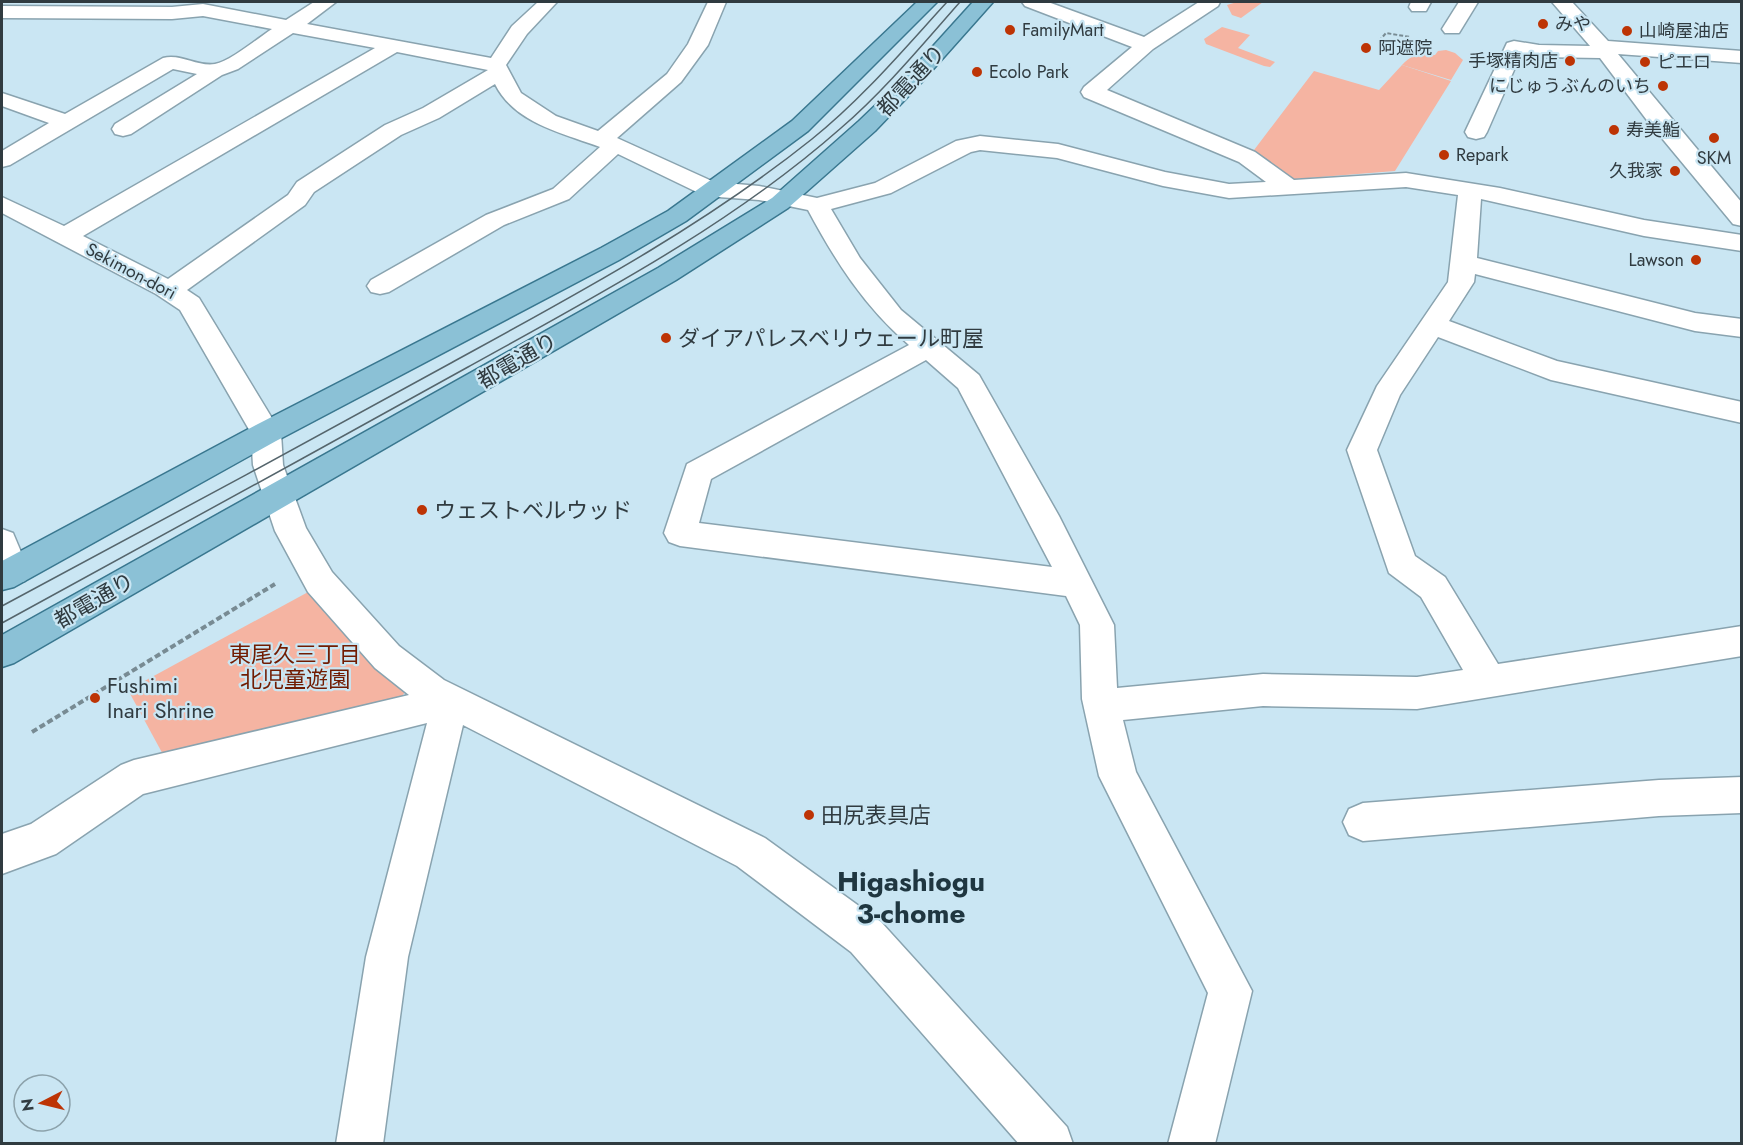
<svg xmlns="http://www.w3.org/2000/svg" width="1743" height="1145" viewBox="0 0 1743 1145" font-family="Jost,'Noto Sans JP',sans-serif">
<rect width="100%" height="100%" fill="#cae6f3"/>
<!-- green -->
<g fill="#f5b4a2">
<path d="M 1237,2 L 1263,2 L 1241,18 L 1232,15 L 1227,5 Z"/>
<path d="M 1222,27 L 1250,35 L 1238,48 L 1275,62 L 1270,67 L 1264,66 L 1206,44 L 1204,39 Z"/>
<path d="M 1446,50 L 1455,53 L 1463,60 L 1451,80 L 1402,65 C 1414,52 1419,55 1435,55 L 1438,51 Z"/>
<path d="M 1402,65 L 1451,81 L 1395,171 L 1283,180 L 1251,154 L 1314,71 L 1379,90 Z"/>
<path d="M 310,591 L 407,690 L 396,703 L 166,760 L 128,690 Z"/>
</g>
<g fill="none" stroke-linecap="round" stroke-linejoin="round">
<!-- minor casing -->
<g stroke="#89a3af" stroke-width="3">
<g id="minor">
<path d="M 314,2 L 336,2 L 307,24 L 491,58 L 512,26 L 538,2 L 557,2 L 527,34 L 506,65 L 521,93 L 556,116 L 598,131 L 667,74 L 688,44 L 708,2 L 726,2 L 708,45 L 681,82 L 617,138 L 714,182 L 759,186 L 817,198 L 875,183 L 956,141 L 980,136 L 1058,144 L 1165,172 L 1229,184 L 1266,182 L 1239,162 L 1084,97 L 1081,92 L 1084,87 L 1132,47 L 1025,6 L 1022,2 L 1048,2 L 1144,37 L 1199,2 L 1220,2 L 1218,6 L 1153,49 L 1107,90 L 1255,152 L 1294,180 L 1406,173 L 1500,188 L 1644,220 L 1742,235 L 1742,251 L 1644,236 L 1481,199 L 1477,258 L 1695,313 L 1742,319 L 1742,337 L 1695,331 L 1475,274 L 1474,282 L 1449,321 L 1557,361 L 1742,402 L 1742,423 L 1551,380 L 1438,337 L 1400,395 L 1377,450 L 1415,556 L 1445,577 L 1498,664 L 1742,626 L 1742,656 L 1417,709 L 1263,706 L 1123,720 L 1136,772 L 1252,991 L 1215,1144 L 1168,1144 L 1208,993 L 1099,776 L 1082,699 L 1080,625 L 1066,596 L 680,546 L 669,542 L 664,533 L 687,464 L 909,345 C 864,306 836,262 808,210 L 759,200 L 705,196 L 618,154 L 569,199 L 504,225 L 389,292 L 380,294 L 371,292 L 367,286 L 371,280 L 486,215 L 553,189 L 600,147 C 562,133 514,123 495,84 L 439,118 L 401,135 L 314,192 L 305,205 L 187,290 L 199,298 L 281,433 L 283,465 L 306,528 L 332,572 L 399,646 L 444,680 L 765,838 L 881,922 L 1067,1127 L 1073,1144 L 1019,1144 L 851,952 L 737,866 L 463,725 L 408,957 L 383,1144 L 336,1144 L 366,957 L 427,723 L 143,794 L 56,854 L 2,874 L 2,834 L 31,824 L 121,765 L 134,760 L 409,695 L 375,668 L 308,592 L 275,531 L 253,465 L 251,433 L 180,310 L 156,294 L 2,213 L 2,197 L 64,226 L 375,48 L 293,33 L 238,69 L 222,75 L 131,134 L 123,136 L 115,134 L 112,129 L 115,124 L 197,74 L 173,69 L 10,165 L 2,167 L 2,151 L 49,123 L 2,106 L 2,93 L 65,114 L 163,58 C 180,53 198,67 215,64 C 231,61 258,38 272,29 L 203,16 L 172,19 L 2,18 L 2,6 L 172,7 L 203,4 L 286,20 ZM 397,52 L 488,70 L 423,108 L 385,125 L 297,182 L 288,195 L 168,279 L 83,236 ZM 980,150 L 1057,158 L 1163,186 L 1229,198 L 1406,187 L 1458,195 L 1448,282 L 1377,386 L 1347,450 L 1389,573 L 1421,597 L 1463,670 L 1417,677 L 1263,674 L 1117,688 L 1114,625 L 1059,516 L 979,375 L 901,310 L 860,258 L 831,209 L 891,193 L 971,152 ZM 926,360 L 958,388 L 1052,567 L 699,523 L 711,479 Z"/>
<path d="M 1411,2 L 1431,2 L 1426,11 L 1412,11 L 1409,7 Z"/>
<path d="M 1459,2 L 1478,2 L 1459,33 L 1445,33 L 1442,29 Z"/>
<path d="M 1552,2 L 1572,2 L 1608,41 L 1742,51 L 1742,63 L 1618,54 L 1742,203 L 1742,226 L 1733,224 L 1646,119 L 1600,58 L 1539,57 L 1521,54 L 1487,132 L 1484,137 L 1476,139 L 1468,137 L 1465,132 L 1507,43 L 1514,41 L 1539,45 L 1590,46 Z"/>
<path d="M 2,529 L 13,533 L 29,571 L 25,581 L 13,584 L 2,581 Z"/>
<path d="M 1742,777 L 1742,813 L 1659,816 L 1363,841 L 1349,835 L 1343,822 L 1349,809 L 1363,803 L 1659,780 Z"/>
</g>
</g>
<!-- major casing -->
<g stroke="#39778f" stroke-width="3">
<g id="major">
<path d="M 917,2 L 937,2 L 808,131 L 686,221 L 619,260 L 276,441 L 14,587 L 2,590 L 2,561 L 256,425 L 601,248 L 668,211 L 792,121 Z"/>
<path d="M 973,2 L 993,2 L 920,84 L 875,131 L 788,208 L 676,280 L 14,663 L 2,667 L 2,635 L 658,268 L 772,198 L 859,121 L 906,76 Z"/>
</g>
</g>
<!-- path-far1 -->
<path stroke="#788b93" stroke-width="2" stroke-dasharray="4 2" stroke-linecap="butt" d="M 1379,41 L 1386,33 L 1410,37"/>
<!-- path -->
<path stroke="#788b93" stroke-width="4" stroke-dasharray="6 3" stroke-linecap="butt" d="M 32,732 L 275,584"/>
<!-- minor -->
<use href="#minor" fill="#fff" fill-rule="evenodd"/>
<!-- major -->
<use href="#major" fill="#8bc1d6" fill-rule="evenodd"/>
<!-- tram -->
<g stroke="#55656c" stroke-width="1.5">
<path d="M 2,606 C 152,526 302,445 451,363 C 575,295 701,228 812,139 C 862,99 904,49 947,2"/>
<path d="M 2,623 C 158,538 313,453 468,367 C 596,296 730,226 841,128 C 885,90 922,45 960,2"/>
</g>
</g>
<!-- markers -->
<g fill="#bd3405" stroke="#cae6f3" stroke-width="2">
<circle cx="1543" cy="24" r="6"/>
<circle cx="1010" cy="30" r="6"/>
<circle cx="1627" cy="31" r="6"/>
<circle cx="1366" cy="48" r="6"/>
<circle cx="1570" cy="61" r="6"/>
<circle cx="1645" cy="62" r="6"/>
<circle cx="977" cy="72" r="6"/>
<circle cx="1663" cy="86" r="6"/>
<circle cx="1614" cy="130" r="6"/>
<circle cx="1714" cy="138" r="6"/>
<circle cx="1444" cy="155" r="6"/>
<circle cx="1675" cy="171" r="6"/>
<circle cx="1696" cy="260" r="6"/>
<circle cx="666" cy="338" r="6"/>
<circle cx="422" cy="510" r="6"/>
<circle cx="95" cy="698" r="6"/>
<circle cx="809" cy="815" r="6"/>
</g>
<g text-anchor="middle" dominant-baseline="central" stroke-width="4.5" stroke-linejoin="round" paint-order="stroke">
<!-- far-poi labels -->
<g font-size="18" fill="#303b40" stroke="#cae6f3" text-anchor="start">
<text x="1555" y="24">みや</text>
<text x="1022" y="30">FamilyMart</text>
<text x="1639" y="31">山崎屋油店</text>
<text x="1378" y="48">阿遮院</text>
<text x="1558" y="61" text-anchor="end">手塚精肉店</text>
<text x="1657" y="62">ピエロ</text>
<text x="989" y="72">Ecolo Park</text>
<text x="1651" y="86" text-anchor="end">にじゅうぶんのいち</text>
<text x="1626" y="130">寿美鮨</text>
<text x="1456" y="155">Repark</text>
<text x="1714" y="158" text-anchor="middle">SKM</text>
<text x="1663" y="171" text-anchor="end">久我家</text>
<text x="1684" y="260" text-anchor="end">Lawson</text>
</g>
<!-- far-street labels -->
<g font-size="18" fill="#303b40" stroke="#cae6f3">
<text transform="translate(131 271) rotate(28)">Sekimon-dori</text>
</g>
<!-- street labels -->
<g font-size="22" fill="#303b40" stroke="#cae6f3">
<text transform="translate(911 80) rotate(-47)">都電通り</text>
<text transform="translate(517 360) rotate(-30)">都電通り</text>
<text transform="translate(94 600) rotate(-30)">都電通り</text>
</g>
<!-- poi labels -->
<g font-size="22" fill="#303b40" stroke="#cae6f3" text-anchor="start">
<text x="678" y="338">ダイアパレスベリウェール町屋</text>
<text x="434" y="510">ウェストベルウッド</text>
<text x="107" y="685">Fushimi<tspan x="107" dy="25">Inari Shrine</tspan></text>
<text x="821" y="815">田尻表具店</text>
</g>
<!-- park labels -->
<g font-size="22" fill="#711c02" stroke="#cae6f3">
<text x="295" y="654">東尾久三丁目<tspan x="295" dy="25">北児童遊園</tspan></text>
</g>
<!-- near-neighbourhood labels -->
<g font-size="28" font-weight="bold" fill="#1f3640" stroke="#cae6f3">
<text x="911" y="881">Higashiogu<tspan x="911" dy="32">3-chome</tspan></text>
</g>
</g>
<!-- border -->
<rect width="1743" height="1145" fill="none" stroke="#303b40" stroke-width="6"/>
<!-- north arrow -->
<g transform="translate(42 1103) rotate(263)"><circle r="28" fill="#cae6f3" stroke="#8ca2ab" stroke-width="1.5"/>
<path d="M0-4.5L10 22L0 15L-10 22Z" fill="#bd3405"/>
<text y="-9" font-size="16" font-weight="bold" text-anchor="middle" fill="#303b40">N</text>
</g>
</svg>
